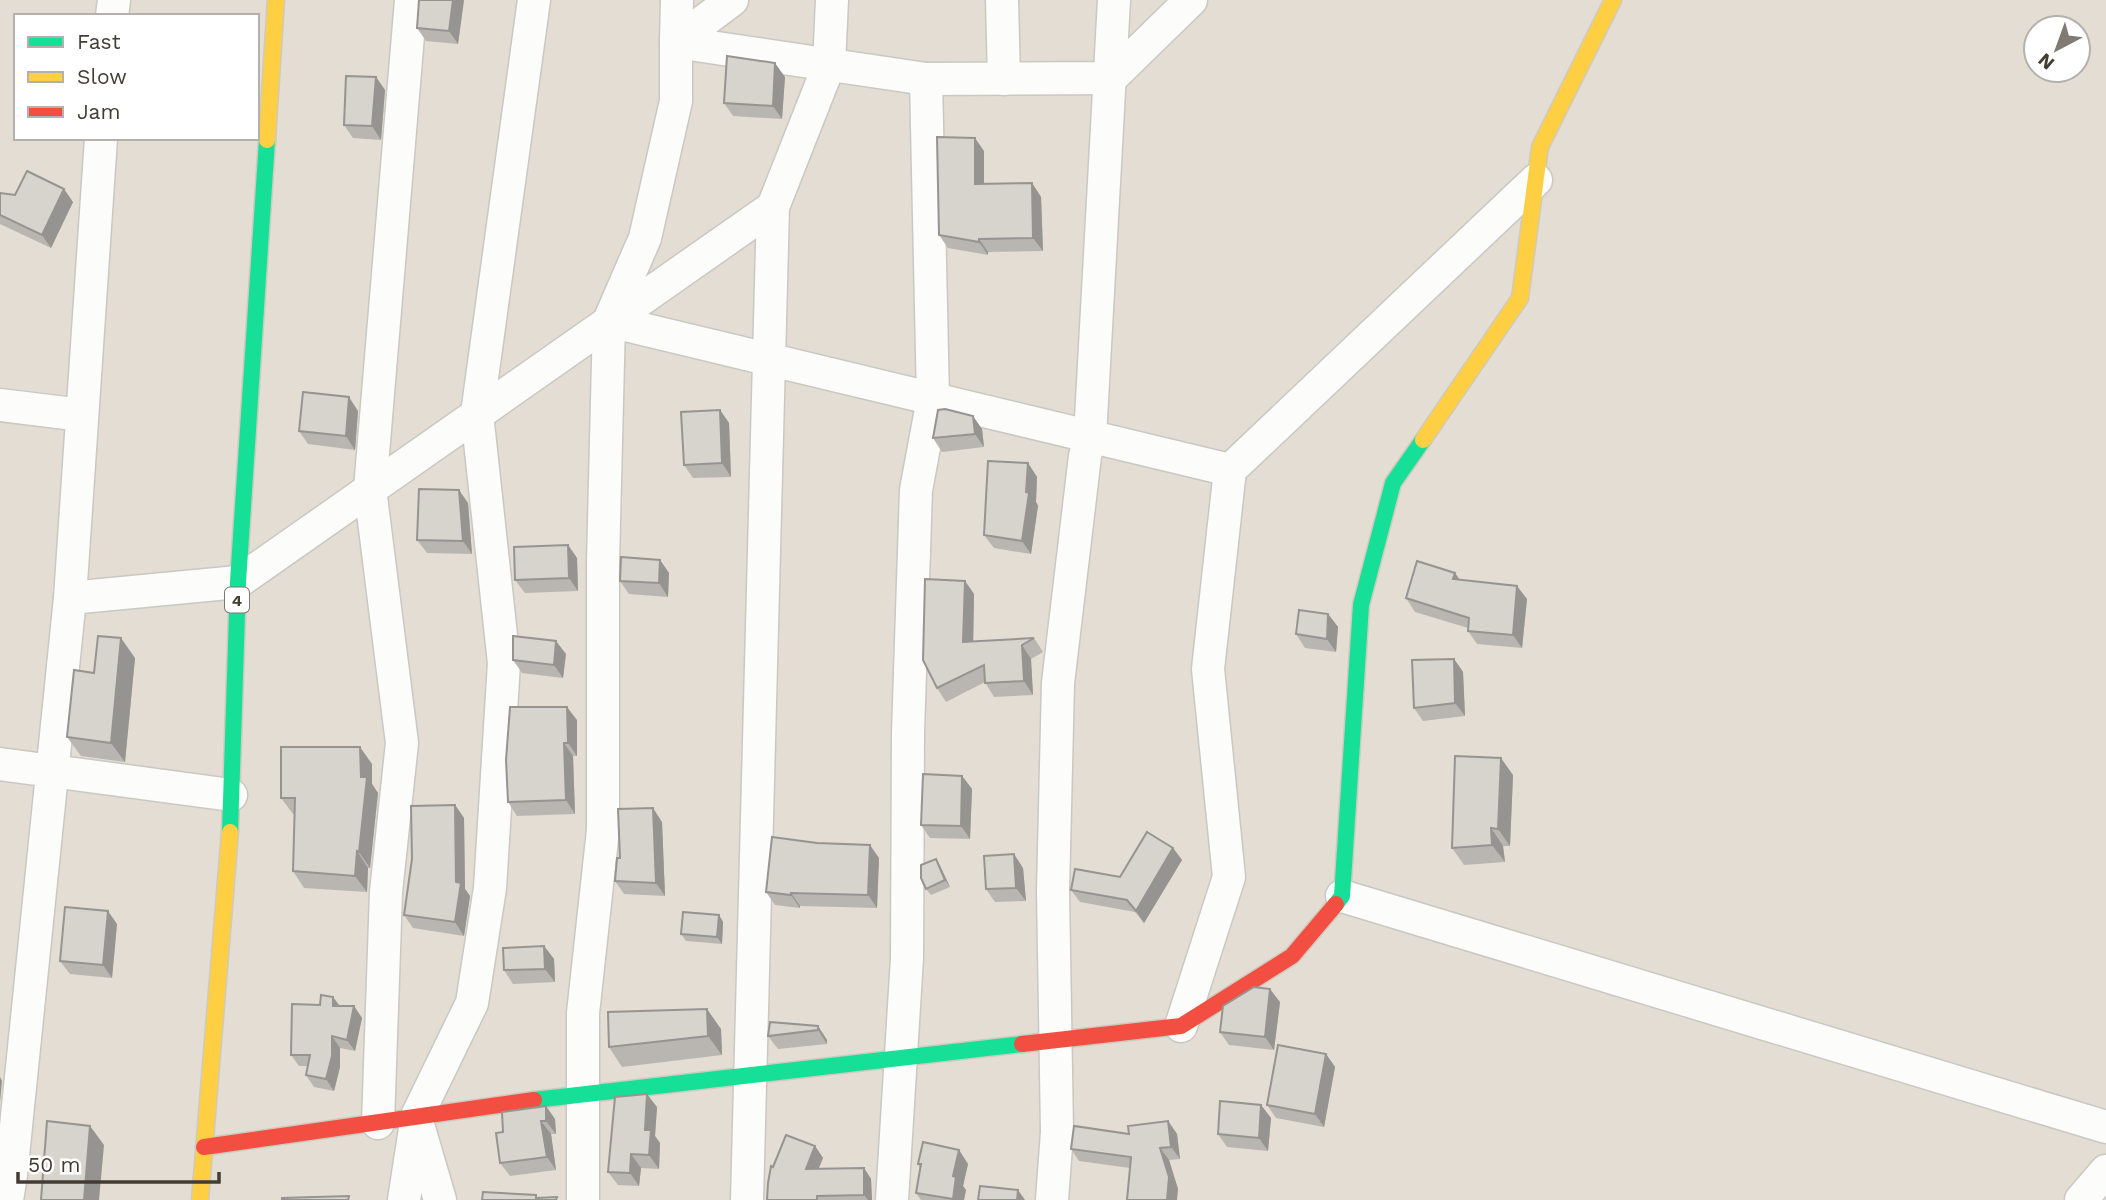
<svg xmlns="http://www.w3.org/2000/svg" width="2106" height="1200" viewBox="0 0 2106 1200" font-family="'Work Sans',sans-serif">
<rect width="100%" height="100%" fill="#eeece6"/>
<!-- residential -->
<path fill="#e3ddd3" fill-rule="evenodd" d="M 0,0 L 2106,0 L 2106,1200 L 0,1200 ZM 16,16 L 257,16 L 257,138 L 16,138 ZM 2036,28 L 2078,28 L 2078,70 L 2036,70 Z"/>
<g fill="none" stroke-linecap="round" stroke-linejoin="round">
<!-- street casing -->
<g stroke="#cac8c2" stroke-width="35">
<g id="street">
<path d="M 677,0 L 676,42 L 926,79 L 1111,78 L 1191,0"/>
<path d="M 1002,0 L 1004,79"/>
<path d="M 112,16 L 114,0"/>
<path d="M 609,321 L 1230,470"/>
<path d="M 0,405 L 82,415"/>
<path d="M 70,598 L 238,582 L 773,207"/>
<path d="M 0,764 L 231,795"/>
<path d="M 1342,896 L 2106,1127"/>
<path d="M 1181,1026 L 1229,877 L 1208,669 L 1230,470 L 1536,180"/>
<path d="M 378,1123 L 386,892 L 402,743 L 370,489 L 411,0"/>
<path d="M 7,1200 L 11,1175 L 70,598 L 101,138"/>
<path d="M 404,1200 L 415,1129"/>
<path d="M 440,1200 L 416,1118 L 472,1003 L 490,888 L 504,663 L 477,414 L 534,0"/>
<path d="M 583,1200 L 583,1013 L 603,830 L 603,562 L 609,321 L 645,238 L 676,101 L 676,42 L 732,0"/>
<path d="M 747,1200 L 773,207 L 829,65 L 832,0"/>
<path d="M 892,1200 L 907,958 L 908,733 L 916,490 L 933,399 L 926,79"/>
<path d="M 1052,1200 L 1057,1132 L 1053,891 L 1058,683 L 1085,456 L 1090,437 L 1114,0"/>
<path d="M 2081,1200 L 2106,1171"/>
</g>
</g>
<!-- fast casing -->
<g stroke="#cfcabe" stroke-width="19">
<g id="fast">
<path d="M 230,832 L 238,582 L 267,140"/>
<path d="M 1336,904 L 1342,896 L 1361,605 L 1393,483 L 1423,440"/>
<path d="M 534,1100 L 1022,1044"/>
</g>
</g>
<!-- slow casing -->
<g stroke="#cfcabe" stroke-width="19">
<g id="slow">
<path d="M 267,140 L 276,0"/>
<path d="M 1423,440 L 1520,298 L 1540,147 L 1613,0"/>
<path d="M 200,1200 L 230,832"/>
</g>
</g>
<!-- jam casing -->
<g stroke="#cfcabe" stroke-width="19">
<g id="jam">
<path d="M 1022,1044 L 1181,1026 L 1292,956 L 1336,904"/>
<path d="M 204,1147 L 534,1100"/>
</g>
</g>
<!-- street -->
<use href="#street" stroke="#fcfcfb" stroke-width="32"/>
<!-- fast -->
<use href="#fast" stroke="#16e098" stroke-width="16"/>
<!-- slow -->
<use href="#slow" stroke="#ffcf43" stroke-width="16"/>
<!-- jam -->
<use href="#jam" stroke="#f24e42" stroke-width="16"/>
</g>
<!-- wall -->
<g fill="#b9b6b1">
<path d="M 464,0 L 458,44 L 426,41 L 417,28 Z"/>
<path d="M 376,77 L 385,90 L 381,140 L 353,138 L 344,125 Z"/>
<path d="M 785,77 L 782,119 L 733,116 L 724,103 Z"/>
<path d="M 984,151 L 984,184 L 1032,183 L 1041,197 L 1043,251 L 988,252 L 988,255 L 948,248 L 939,235 Z"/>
<path d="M 0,193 L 73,202 L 51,248 L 0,224 Z"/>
<path d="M 720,410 L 729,423 L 731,477 L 693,478 L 684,465 Z"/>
<path d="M 358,411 L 355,450 L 308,444 L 299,431 Z"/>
<path d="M 982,429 L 984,447 L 942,452 L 933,438 Z"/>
<path d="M 1028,463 L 1037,477 L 1036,502 L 1038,506 L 1031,554 L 994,548 L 984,535 Z"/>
<path d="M 468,503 L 472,554 L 427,553 L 417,540 Z"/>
<path d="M 568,545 L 577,558 L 578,591 L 525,593 L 515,580 Z"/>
<path d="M 660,560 L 669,573 L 668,597 L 629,594 L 620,581 Z"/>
<path d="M 1455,573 L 1460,580 L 1527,599 L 1522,648 L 1477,644 L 1468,631 L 1468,628 L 1415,612 L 1406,598 Z"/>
<path d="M 965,581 L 974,594 L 973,641 L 1034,638 L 1043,652 L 1031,659 L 1033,695 L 994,697 L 985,682 L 946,702 L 937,688 Z"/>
<path d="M 1328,614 L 1338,627 L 1336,652 L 1305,648 L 1296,634 Z"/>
<path d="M 566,654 L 563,678 L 522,673 L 513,660 Z"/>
<path d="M 135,658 L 125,762 L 81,756 L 67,737 L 94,673 Z"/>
<path d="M 1454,659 L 1463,672 L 1465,716 L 1423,721 L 1414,708 Z"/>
<path d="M 577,720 L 577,756 L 573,756 L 575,814 L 517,816 L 508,802 Z"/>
<path d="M 372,764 L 372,784 L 378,793 L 370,868 L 368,868 L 367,892 L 304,888 L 293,871 L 295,814 L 293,814 L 281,798 Z"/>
<path d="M 1513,775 L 1510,846 L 1503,846 L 1505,862 L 1464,865 L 1452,848 Z"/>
<path d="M 962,776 L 972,789 L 970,839 L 930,838 L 921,825 Z"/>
<path d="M 455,805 L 464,818 L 465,889 L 470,896 L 464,936 L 413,928 L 404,915 Z"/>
<path d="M 662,822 L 665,896 L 624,894 L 615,881 L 620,858 Z"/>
<path d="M 1173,848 L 1182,860 L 1144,923 L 1135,912 L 1080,902 L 1071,890 L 1120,877 Z"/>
<path d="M 879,858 L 877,908 L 800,906 L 800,908 L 775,905 L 766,892 Z"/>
<path d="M 936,859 L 940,866 L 950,887 L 931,895 L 926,889 Z"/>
<path d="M 1023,868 L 1026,901 L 995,902 L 986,889 Z"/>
<path d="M 719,915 L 723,922 L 722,944 L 686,941 L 681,934 Z"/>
<path d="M 117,924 L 112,978 L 70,974 L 60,961 Z"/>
<path d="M 544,946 L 554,959 L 555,982 L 513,984 L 504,970 Z"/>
<path d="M 333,997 L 340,1006 L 354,1006 L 362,1018 L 355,1051 L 340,1048 L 340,1067 L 334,1091 L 314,1087 L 306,1075 L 308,1066 L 299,1066 L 291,1055 L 320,1005 Z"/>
<path d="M 1280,1002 L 1274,1050 L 1229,1045 L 1220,1032 Z"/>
<path d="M 818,1026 L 827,1040 L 827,1044 L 778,1049 L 768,1036 Z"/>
<path d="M 721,1029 L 722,1055 L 622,1067 L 609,1047 Z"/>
<path d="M 1326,1054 L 1335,1067 L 1324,1127 L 1276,1118 L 1267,1105 Z"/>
<path d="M 1261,1105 L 1271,1118 L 1268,1151 L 1227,1147 L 1218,1134 Z"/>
<path d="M 657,1107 L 655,1136 L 660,1143 L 659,1169 L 641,1168 L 639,1186 L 618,1185 L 608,1172 Z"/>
<path d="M 502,1112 L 555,1119 L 556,1134 L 551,1134 L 556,1170 L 510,1176 L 500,1163 L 503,1132 Z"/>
<path d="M 1168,1121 L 1177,1134 L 1180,1159 L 1169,1160 L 1178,1189 L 1130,1168 L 1079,1161 L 1071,1149 L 1129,1134 Z"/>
<path d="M 815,1146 L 823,1158 L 818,1168 L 864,1168 L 871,1179 L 872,1200 L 767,1200 L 773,1167 Z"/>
<path d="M 959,1150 L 968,1164 L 963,1186 L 966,1190 L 964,1200 L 921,1200 L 916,1193 L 920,1168 L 918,1164 Z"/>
</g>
<!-- shaded-wall -->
<g fill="#969490">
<path d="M 453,0 L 464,0 L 458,44 L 449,31 Z"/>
<path d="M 775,63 L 785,77 L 782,119 L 773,106 Z"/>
<path d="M 376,77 L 385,90 L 381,140 L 372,126 Z"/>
<path d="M 975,138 L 984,151 L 984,197 L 975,184 Z"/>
<path d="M 1032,183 L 1041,197 L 1043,251 L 1033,238 Z"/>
<path d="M 64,189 L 73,202 L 51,248 L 42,235 Z"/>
<path d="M 979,239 L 988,252 L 988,255 L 979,242 Z"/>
<path d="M 349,397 L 358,411 L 355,450 L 346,436 Z"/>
<path d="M 720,410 L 729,423 L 731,477 L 722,463 Z"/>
<path d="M 973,416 L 982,429 L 984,447 L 975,434 Z"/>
<path d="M 1028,463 L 1037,477 L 1036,502 L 1038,506 L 1031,554 L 1022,541 Z"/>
<path d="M 459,490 L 468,503 L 472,554 L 463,541 Z"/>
<path d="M 568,545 L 577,558 L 578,591 L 569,578 Z"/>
<path d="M 660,560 L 669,573 L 668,597 L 659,583 Z"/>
<path d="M 1455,573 L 1464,586 L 1453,579 Z"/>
<path d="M 965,581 L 974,594 L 973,655 L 963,642 Z"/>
<path d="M 1517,586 L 1527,599 L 1522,648 L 1513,635 Z"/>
<path d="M 1328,614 L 1338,627 L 1336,652 L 1327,639 Z"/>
<path d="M 121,638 L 135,658 L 125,762 L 111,743 Z"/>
<path d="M 556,641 L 566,654 L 563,678 L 554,665 Z"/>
<path d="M 1022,645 L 1031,659 L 1033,695 L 1024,681 Z"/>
<path d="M 1454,659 L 1463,672 L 1465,716 L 1455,703 Z"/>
<path d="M 567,707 L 577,720 L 577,756 L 568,743 Z"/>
<path d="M 564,743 L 573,756 L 575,814 L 566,800 Z"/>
<path d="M 360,747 L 372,764 L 372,784 L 378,793 L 370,868 L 359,852 Z"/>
<path d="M 1501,758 L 1513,775 L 1510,846 L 1498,829 Z"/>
<path d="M 962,776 L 972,789 L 970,839 L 961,826 Z"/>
<path d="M 455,805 L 464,818 L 465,889 L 470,896 L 464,936 L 455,922 L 456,882 Z"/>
<path d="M 653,808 L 662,822 L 665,896 L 656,883 Z"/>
<path d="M 1491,828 L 1503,846 L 1505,862 L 1492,845 Z"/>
<path d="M 870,845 L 879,858 L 877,908 L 868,895 Z"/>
<path d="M 1173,848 L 1182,860 L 1144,923 L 1136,911 Z"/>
<path d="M 357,851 L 368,868 L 367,892 L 355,876 Z"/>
<path d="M 1014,854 L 1023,868 L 1026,901 L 1016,888 Z"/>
<path d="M 936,859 L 940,866 L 950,887 L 945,880 Z"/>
<path d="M 791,893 L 800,906 L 800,908 L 791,895 Z"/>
<path d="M 108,911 L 117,924 L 112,978 L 103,965 Z"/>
<path d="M 719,915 L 723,922 L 722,944 L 717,937 Z"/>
<path d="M 544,946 L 554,959 L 555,982 L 545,969 Z"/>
<path d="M 1270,989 L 1280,1002 L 1274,1050 L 1265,1037 Z"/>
<path d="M 333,997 L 341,1008 L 333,1006 Z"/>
<path d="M 354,1006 L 362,1018 L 355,1051 L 347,1040 Z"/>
<path d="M 707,1009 L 721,1029 L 722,1055 L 708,1036 Z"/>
<path d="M 818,1026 L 827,1040 L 827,1044 L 818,1030 Z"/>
<path d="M 332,1036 L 340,1048 L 340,1067 L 334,1091 L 326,1079 Z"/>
<path d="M 1326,1054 L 1335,1067 L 1324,1127 L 1315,1114 Z"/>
<path d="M 0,1077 L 2,1081 L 0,1102 Z"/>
<path d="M 647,1094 L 657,1107 L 655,1136 L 660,1143 L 659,1169 L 649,1155 L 645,1130 Z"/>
<path d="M 1261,1105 L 1271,1118 L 1268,1151 L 1259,1138 Z"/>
<path d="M 546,1106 L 555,1119 L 556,1134 L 546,1121 Z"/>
<path d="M 541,1121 L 551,1134 L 556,1170 L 547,1157 Z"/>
<path d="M 1168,1121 L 1177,1134 L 1180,1159 L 1171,1147 Z"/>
<path d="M 90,1126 L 104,1145 L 99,1200 L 84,1200 Z"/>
<path d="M 815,1146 L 823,1158 L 814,1180 L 806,1169 Z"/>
<path d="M 1160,1148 L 1169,1160 L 1178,1189 L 1177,1200 L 1167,1200 Z"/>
<path d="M 959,1150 L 968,1164 L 963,1186 L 966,1190 L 964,1200 L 953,1200 L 953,1176 Z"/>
<path d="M 631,1154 L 641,1168 L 639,1186 L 630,1173 Z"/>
<path d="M 864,1168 L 871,1179 L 872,1200 L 868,1200 L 864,1195 Z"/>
<path d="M 1018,1190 L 1025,1200 L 1017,1200 Z"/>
</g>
<!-- building -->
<g fill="#d7d4ce" stroke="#969490" stroke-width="2">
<path d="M 419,0 L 453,0 L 449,31 L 417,28 Z"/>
<path d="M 727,56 L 775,63 L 773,106 L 724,103 Z"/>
<path d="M 346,76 L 376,77 L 372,126 L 344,125 Z"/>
<path d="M 937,137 L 975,138 L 975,184 L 1032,183 L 1033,238 L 979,239 L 979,242 L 939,235 Z"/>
<path d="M 27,171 L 64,189 L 42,235 L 0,215 L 0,193 L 15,195 Z"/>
<path d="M 303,392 L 349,397 L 346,436 L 299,431 Z"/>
<path d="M 945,409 L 973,416 L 975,434 L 933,438 L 938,410 Z"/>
<path d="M 720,410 L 722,463 L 684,465 L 681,412 Z"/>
<path d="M 988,461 L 1028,463 L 1026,492 L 1029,493 L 1022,541 L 984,535 Z"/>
<path d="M 419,489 L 459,490 L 463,541 L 417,540 Z"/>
<path d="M 568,545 L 569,578 L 515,580 L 514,547 Z"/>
<path d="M 621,557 L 660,560 L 659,583 L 620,581 Z"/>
<path d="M 1417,561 L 1455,573 L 1453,579 L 1517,586 L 1513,635 L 1468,631 L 1469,618 L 1406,598 Z"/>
<path d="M 925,579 L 965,581 L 963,642 L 1034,638 L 1022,645 L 1024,681 L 985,683 L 984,665 L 937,688 L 923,660 Z"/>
<path d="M 1299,610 L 1328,614 L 1327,639 L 1296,634 Z"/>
<path d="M 98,636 L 121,638 L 111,743 L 67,737 L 74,670 L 94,673 Z"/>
<path d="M 513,636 L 556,641 L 554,665 L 513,660 Z"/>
<path d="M 1454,659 L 1455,703 L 1414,708 L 1412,660 Z"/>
<path d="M 510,707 L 567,707 L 568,743 L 564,743 L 566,800 L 508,802 L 506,760 Z"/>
<path d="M 281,747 L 360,747 L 361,777 L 367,777 L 359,852 L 357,851 L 355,876 L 293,871 L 295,798 L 281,798 Z"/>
<path d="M 1455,756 L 1501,758 L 1498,829 L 1491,828 L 1492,845 L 1452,848 Z"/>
<path d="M 923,774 L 962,776 L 961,826 L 921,825 Z"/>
<path d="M 455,805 L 456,882 L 461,883 L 455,922 L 404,915 L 412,859 L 411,806 Z"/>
<path d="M 653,808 L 656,883 L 615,881 L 617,858 L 620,858 L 618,809 Z"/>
<path d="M 1147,832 L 1173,848 L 1136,911 L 1127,900 L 1071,890 L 1075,869 L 1120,877 Z"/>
<path d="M 772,837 L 817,843 L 870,845 L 868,895 L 791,893 L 791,895 L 766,892 Z"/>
<path d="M 1014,854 L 1016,888 L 986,889 L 984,856 Z"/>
<path d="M 936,859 L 945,880 L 926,889 L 921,878 L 921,865 Z"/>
<path d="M 65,907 L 108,911 L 103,965 L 60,961 Z"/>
<path d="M 683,912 L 719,915 L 717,937 L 681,934 Z"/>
<path d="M 544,946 L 545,969 L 504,970 L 503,948 Z"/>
<path d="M 1254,987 L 1270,989 L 1265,1037 L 1220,1032 L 1223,1006 Z"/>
<path d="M 321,995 L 333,997 L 333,1006 L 354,1006 L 347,1040 L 332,1036 L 332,1056 L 326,1079 L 306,1075 L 310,1055 L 291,1055 L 292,1004 L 320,1005 Z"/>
<path d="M 707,1009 L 708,1036 L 609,1047 L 608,1012 Z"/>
<path d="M 770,1022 L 818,1026 L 818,1030 L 768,1036 Z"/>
<path d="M 1278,1045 L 1326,1054 L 1315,1114 L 1267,1105 Z"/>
<path d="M 647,1094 L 645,1130 L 651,1130 L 649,1155 L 631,1154 L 630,1173 L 608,1172 L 615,1097 Z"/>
<path d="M 1220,1101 L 1261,1105 L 1259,1138 L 1218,1134 Z"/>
<path d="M 546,1106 L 546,1121 L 541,1121 L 547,1157 L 500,1163 L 496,1133 L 503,1132 L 502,1112 Z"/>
<path d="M 47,1121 L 90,1126 L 84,1200 L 41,1200 Z"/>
<path d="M 1168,1121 L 1171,1147 L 1160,1148 L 1169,1177 L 1167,1200 L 1127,1200 L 1131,1157 L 1071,1149 L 1074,1126 L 1129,1134 L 1128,1126 Z"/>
<path d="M 786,1135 L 815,1146 L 806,1169 L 864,1168 L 864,1195 L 817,1196 L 817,1200 L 767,1200 L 768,1183 L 771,1166 L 773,1167 Z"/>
<path d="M 923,1142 L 959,1150 L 953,1176 L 956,1177 L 953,1199 L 916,1193 L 921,1164 L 918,1164 Z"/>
<path d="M 980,1186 L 1018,1190 L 1017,1200 L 978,1200 Z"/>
<path d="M 483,1192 L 536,1195 L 536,1198 L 557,1197 L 556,1200 L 482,1200 Z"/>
<path d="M 349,1196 L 348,1200 L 282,1200 L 282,1198 Z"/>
</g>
<g text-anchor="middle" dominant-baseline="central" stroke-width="5" stroke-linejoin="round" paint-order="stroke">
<!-- shield labels -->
<rect fill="#fff" stroke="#7b7670" stroke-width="2" x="225" y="587.5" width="24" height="25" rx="5"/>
<g font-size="16" font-weight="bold" fill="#433c33">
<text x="237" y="600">4</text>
</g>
</g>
<!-- legend -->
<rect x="14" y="14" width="245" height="126" fill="#ffffff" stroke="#b4b1ad" stroke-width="2"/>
<rect x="28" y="37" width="35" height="10" fill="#16e098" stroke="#b4b1ad" stroke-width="2"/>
<text x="77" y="49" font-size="21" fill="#433c33">Fast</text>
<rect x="28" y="72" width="35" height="10" fill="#ffcf43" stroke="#b4b1ad" stroke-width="2"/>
<text x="77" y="84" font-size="21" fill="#433c33">Slow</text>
<rect x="28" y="107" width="35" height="10" fill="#f24e42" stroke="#b4b1ad" stroke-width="2"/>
<text x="77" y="119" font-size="21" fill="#433c33">Jam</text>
<!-- north arrow -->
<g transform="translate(2057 49) rotate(221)"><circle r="33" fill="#ffffff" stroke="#b4b1ad" stroke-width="2"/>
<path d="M0-5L12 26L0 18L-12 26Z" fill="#7f7a72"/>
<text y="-10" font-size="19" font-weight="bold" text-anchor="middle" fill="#433c33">N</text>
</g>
<!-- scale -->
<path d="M18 1172v10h201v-10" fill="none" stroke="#433c33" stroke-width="3.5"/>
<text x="28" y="1172" font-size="21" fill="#433c33" stroke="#ffffff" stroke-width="5" paint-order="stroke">50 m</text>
</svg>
